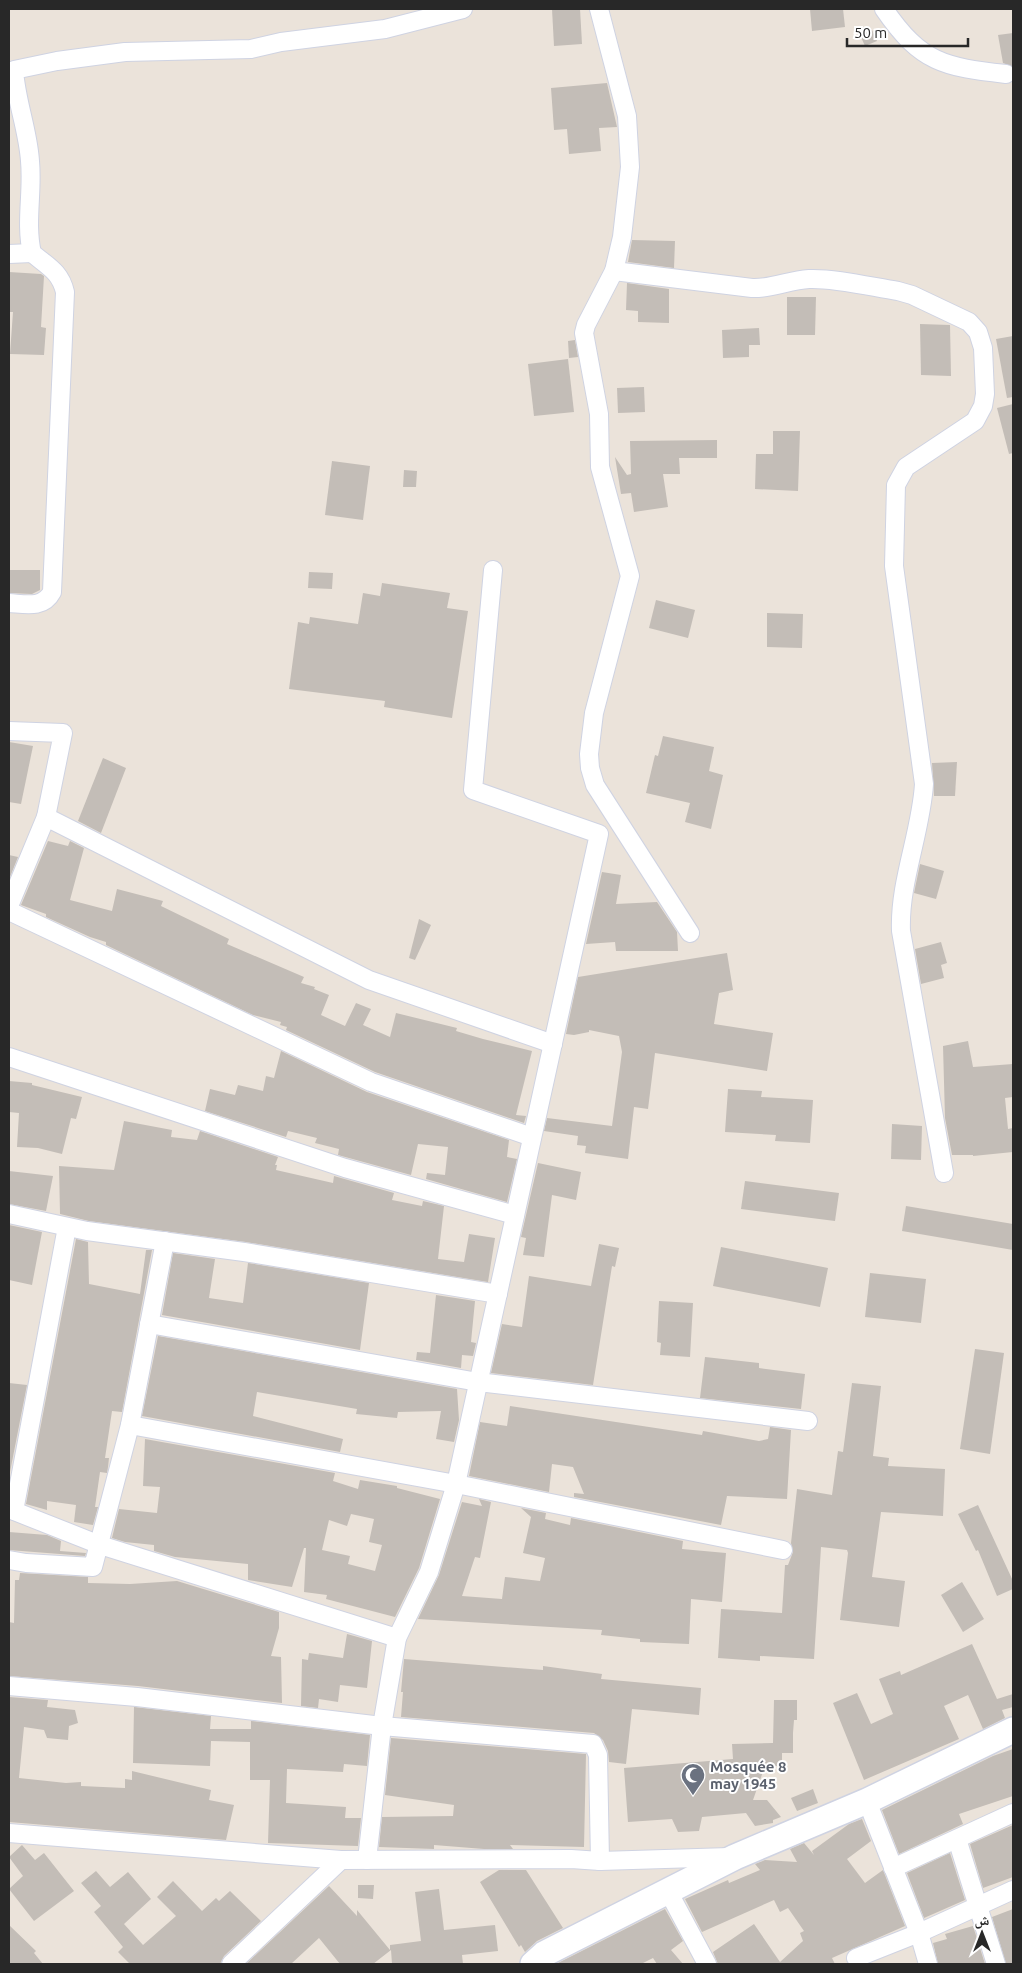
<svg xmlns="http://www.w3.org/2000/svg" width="1022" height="1973" viewBox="0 0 1022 1973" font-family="Ubuntu,'Noto Naskh Arabic',sans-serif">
<rect width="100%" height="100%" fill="#ebe3da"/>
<!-- building -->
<g fill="#c3bdb7" fill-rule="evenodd">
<path d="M 552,9 L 580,9 L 582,44 L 554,46 Z"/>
<path d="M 810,9 L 843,9 L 845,27 L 812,31 Z"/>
<path d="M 872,30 L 877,41 L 865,46 L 860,35 Z"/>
<path d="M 1013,33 L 1013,67 L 1003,63 L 998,35 Z"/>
<path d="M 607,83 L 617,127 L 599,128 L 601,151 L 569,154 L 567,129 L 554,130 L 551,88 Z"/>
<path d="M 632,240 L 675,241 L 674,268 L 628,262 Z"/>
<path d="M 9,272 L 41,274 L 44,276 L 41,327 L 46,328 L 44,355 L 10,354 L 13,312 L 9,312 Z"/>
<path d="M 627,283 L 669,289 L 669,323 L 638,322 L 638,311 L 626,310 Z"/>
<path d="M 787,297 L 816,297 L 815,335 L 787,335 Z"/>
<path d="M 920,324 L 950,325 L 951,376 L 921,375 Z"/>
<path d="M 759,328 L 760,345 L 749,345 L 749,357 L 723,358 L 722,330 Z"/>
<path d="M 1013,336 L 1013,397 L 1007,398 L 996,339 Z"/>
<path d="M 575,340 L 578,357 L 569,358 L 568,341 Z"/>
<path d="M 568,359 L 574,412 L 534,416 L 528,364 Z"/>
<path d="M 644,387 L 645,412 L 618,413 L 617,388 Z"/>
<path d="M 1013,404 L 1013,453 L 1009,454 L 997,408 Z"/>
<path d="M 773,431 L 800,431 L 798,491 L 755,489 L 756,454 L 773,454 Z"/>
<path d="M 717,440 L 717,458 L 679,458 L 680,474 L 663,474 L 668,507 L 634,512 L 631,493 L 621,494 L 615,457 L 627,475 L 631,474 L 630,441 Z"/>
<path d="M 332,461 L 370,466 L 363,520 L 325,515 Z"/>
<path d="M 404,470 L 417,471 L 416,487 L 403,487 Z"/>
<path d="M 9,570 L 40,570 L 40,590 L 32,594 L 9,593 Z"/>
<path d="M 309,572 L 333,573 L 332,589 L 308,588 Z"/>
<path d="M 382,583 L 450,593 L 447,608 L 468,611 L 452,718 L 384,707 L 385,701 L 289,689 L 298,622 L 309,624 L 310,617 L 358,624 L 363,593 L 380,596 Z"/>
<path d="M 656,600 L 695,610 L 688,638 L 649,628 Z"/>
<path d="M 767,613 L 803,614 L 802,648 L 767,647 Z"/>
<path d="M 663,736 L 714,747 L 709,771 L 723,775 L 711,829 L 685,822 L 690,803 L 646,793 L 655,755 L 658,756 Z"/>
<path d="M 9,742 L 33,746 L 21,804 L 9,802 Z"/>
<path d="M 103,758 L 126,768 L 101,833 L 78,821 Z"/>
<path d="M 957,762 L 955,796 L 934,796 L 932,763 Z"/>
<path d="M 48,841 L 68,846 L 70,841 L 84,848 L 70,900 L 112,911 L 117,889 L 163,901 L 161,906 L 229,939 L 227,944 L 304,977 L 301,983 L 315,987 L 314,989 L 329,995 L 321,1015 L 345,1026 L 356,1003 L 371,1009 L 363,1025 L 390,1037 L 396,1013 L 457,1028 L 456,1031 L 483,1039 L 532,1051 L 516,1115 L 526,1116 L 524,1123 L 375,1072 L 286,1030 L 287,1027 L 280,1025 L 281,1022 L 253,1015 L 106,945 L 106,942 L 90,937 L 46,917 L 46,914 L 21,905 Z"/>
<path d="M 9,855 L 18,857 L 10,877 L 9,877 Z"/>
<path d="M 920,864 L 944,871 L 936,899 L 914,893 Z"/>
<path d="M 602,872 L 621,875 L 616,904 L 657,902 L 677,932 L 678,951 L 616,951 L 615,942 L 586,944 Z"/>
<path d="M 419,919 L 431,925 L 415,960 L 409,958 Z"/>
<path d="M 941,942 L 947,963 L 941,965 L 944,978 L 921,984 L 915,949 Z"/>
<path d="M 727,953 L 733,990 L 719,993 L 714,1024 L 773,1033 L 767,1071 L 655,1053 L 648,1109 L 634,1107 L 628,1159 L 585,1153 L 586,1146 L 577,1145 L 578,1136 L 544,1131 L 547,1118 L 612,1126 L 622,1052 L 619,1036 L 589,1030 L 589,1032 L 574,1035 L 566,1034 L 578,977 Z"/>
<path d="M 968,1041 L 973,1067 L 1013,1064 L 1013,1097 L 1005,1098 L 1008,1129 L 1013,1128 L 1013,1152 L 973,1156 L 973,1155 L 952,1155 L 945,1118 L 943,1046 Z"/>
<path d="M 281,1051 L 367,1092 L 509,1140 L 507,1157 L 517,1159 L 507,1202 L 426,1179 L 427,1173 L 445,1175 L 448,1147 L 418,1144 L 411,1175 L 338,1155 L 339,1149 L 315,1143 L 317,1138 L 288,1131 L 286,1137 L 205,1111 L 210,1089 L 235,1095 L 238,1085 L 263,1091 L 266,1076 L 274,1078 Z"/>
<path d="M 9,1081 L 32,1083 L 32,1085 L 82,1097 L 76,1119 L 71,1118 L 62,1154 L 38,1148 L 17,1147 L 19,1113 L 9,1112 Z"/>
<path d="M 728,1089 L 762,1091 L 761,1097 L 813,1100 L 810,1143 L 775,1141 L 776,1135 L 725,1132 Z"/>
<path d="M 124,1121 L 172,1130 L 171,1137 L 197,1140 L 200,1131 L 278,1157 L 275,1165 L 277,1165 L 276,1170 L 333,1183 L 334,1176 L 394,1193 L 392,1200 L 422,1206 L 423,1201 L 444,1206 L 438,1259 L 464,1262 L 469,1234 L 495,1238 L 488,1282 L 246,1242 L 89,1221 L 60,1214 L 59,1166 L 114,1170 Z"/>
<path d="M 892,1124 L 922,1126 L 921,1160 L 891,1159 Z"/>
<path d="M 538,1163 L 581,1172 L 576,1200 L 552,1195 L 544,1257 L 523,1255 L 526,1238 L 521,1237 Z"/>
<path d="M 9,1171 L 53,1176 L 46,1211 L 9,1204 Z"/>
<path d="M 745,1181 L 839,1193 L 835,1221 L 741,1209 Z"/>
<path d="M 906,1206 L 1013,1224 L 1013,1250 L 902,1231 Z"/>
<path d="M 9,1225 L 42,1232 L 32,1285 L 9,1280 Z"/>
<path d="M 76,1239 L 88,1242 L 89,1284 L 140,1294 L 146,1250 L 152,1250 L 122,1412 L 112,1411 L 105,1458 L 109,1458 L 108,1467 L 107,1473 L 100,1472 L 95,1507 L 98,1507 L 93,1525 L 74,1522 L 76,1505 L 47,1501 L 47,1510 L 26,1504 Z"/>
<path d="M 599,1244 L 619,1248 L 615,1267 L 612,1266 L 593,1385 L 491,1373 L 502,1324 L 522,1327 L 529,1276 L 591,1286 Z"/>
<path d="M 721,1247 L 828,1268 L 820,1307 L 713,1286 Z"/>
<path d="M 173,1253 L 215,1259 L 209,1298 L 243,1303 L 248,1263 L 369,1283 L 360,1350 L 162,1315 Z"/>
<path d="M 870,1273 L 926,1279 L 921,1323 L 865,1317 Z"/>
<path d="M 436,1295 L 475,1301 L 471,1342 L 476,1343 L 473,1356 L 462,1355 L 461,1368 L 416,1360 L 417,1352 L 430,1353 Z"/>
<path d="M 659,1301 L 693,1303 L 690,1357 L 660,1355 L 661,1343 L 657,1342 Z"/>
<path d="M 158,1336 L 457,1389 L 459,1420 L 454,1442 L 436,1439 L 441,1411 L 398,1412 L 397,1418 L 356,1414 L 357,1409 L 257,1392 L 253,1416 L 343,1439 L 340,1452 L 142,1416 Z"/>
<path d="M 975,1349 L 1004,1353 L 990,1454 L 960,1449 Z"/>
<path d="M 705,1357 L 759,1363 L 759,1368 L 805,1374 L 801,1409 L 700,1398 Z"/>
<path d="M 9,1383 L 27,1385 L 10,1472 L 9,1472 Z"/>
<path d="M 852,1383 L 881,1386 L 873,1456 L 889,1458 L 888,1466 L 945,1469 L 943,1516 L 881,1512 L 872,1577 L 905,1581 L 899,1627 L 840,1620 L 848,1553 L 847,1550 L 821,1547 L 814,1659 L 760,1656 L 760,1661 L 718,1658 L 721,1609 L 782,1613 L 785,1565 L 788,1565 L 793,1552 L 791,1543 L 797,1489 L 832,1495 L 838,1451 L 843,1452 Z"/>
<path d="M 510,1406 L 702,1435 L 703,1431 L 759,1441 L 768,1439 L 770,1427 L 791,1430 L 787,1499 L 727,1496 L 721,1525 L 574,1497 L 574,1493 L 584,1494 L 573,1467 L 552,1464 L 549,1492 L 469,1476 L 480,1422 L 507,1426 Z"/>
<path d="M 145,1439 L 335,1473 L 333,1481 L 358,1489 L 360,1480 L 397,1486 L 397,1488 L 440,1499 L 419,1568 L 395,1617 L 326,1599 L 327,1595 L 304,1592 L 306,1548 L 304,1548 L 292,1587 L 248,1580 L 248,1564 L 175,1557 L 154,1551 L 154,1545 L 125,1542 L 112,1538 L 119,1509 L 157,1513 L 160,1487 L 143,1486 ZM 351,1514 L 374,1519 L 369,1542 L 382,1545 L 375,1571 L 348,1564 L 350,1556 L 322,1550 L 329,1520 L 347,1526 Z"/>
<path d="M 479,1499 L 491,1502 L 480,1558 L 475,1557 L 462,1596 L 502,1599 L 505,1577 L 540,1581 L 545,1558 L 523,1553 L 531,1517 L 521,1508 L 546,1513 L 545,1519 L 570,1525 L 571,1518 L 683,1541 L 682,1549 L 726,1553 L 722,1602 L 691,1599 L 689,1644 L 640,1642 L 640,1639 L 601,1635 L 602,1630 L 418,1619 L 439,1575 L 462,1502 L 482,1506 Z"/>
<path d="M 978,1505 L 1013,1581 L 1013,1589 L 997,1596 L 978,1550 L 976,1551 L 958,1514 Z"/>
<path d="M 9,1532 L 47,1535 L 61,1541 L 60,1551 L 86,1553 L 85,1556 L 9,1550 Z"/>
<path d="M 20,1573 L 88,1577 L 88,1583 L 130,1584 L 177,1581 L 279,1612 L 279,1628 L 271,1656 L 281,1657 L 282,1703 L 138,1686 L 9,1676 L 9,1622 L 14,1623 L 15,1580 L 19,1580 Z"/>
<path d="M 962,1582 L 984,1619 L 963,1632 L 941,1595 Z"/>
<path d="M 347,1634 L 372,1641 L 367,1688 L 340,1685 L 338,1702 L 319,1699 L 318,1708 L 301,1706 L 302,1659 L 308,1660 L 309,1653 L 343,1658 Z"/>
<path d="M 972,1644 L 997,1699 L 1013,1694 L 1013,1707 L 1002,1710 L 1005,1718 L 983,1729 L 968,1695 L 944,1706 L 959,1739 L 864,1780 L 833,1703 L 857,1693 L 871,1724 L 893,1714 L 879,1679 L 900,1671 L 901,1675 Z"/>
<path d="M 404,1659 L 543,1670 L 543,1666 L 602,1674 L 601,1679 L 701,1688 L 699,1715 L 632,1709 L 626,1764 L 609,1762 L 608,1751 L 603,1740 L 594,1733 L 401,1717 L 403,1692 L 401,1692 Z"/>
<path d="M 9,1697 L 48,1700 L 47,1707 L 75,1710 L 78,1723 L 69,1726 L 68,1740 L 47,1738 L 44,1730 L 24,1727 L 19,1778 L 66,1783 L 81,1782 L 81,1786 L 125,1788 L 125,1779 L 132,1780 L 132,1771 L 211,1790 L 209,1800 L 234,1805 L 226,1840 L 9,1822 Z"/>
<path d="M 774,1700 L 797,1700 L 797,1720 L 794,1720 L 793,1733 L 793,1753 L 782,1753 L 782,1766 L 765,1766 L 753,1800 L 767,1800 L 781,1817 L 773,1820 L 773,1823 L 755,1826 L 746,1813 L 702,1817 L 699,1831 L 678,1832 L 672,1819 L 628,1822 L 624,1768 L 733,1759 L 732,1744 L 773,1743 Z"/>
<path d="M 134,1707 L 211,1716 L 210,1729 L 251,1729 L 251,1721 L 370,1735 L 367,1766 L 344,1764 L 343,1772 L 287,1769 L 286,1803 L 346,1807 L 345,1818 L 361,1818 L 358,1846 L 268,1843 L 270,1780 L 250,1780 L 250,1742 L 211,1741 L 210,1766 L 133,1763 Z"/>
<path d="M 391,1738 L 586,1754 L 584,1847 L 510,1845 L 513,1849 L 484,1849 L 434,1845 L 434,1849 L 379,1847 L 382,1817 L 453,1816 L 454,1805 L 385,1795 Z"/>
<path d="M 1013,1749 L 1013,1796 L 959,1814 L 963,1824 L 899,1854 L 882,1810 L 993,1756 Z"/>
<path d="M 813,1789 L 818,1803 L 797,1811 L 791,1798 Z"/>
<path d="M 862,1819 L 871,1841 L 847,1859 L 865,1883 L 883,1870 L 905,1926 L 832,1958 L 835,1964 L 718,1964 L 713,1952 L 754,1924 L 780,1962 L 803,1941 L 800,1933 L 804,1931 L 788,1908 L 780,1912 L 774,1900 L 702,1932 L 685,1899 L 728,1880 L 729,1883 L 760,1870 L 755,1864 L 765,1860 L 797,1862 L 790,1849 L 804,1843 L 814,1855 L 812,1851 L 849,1824 Z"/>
<path d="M 1013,1825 L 1013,1877 L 983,1888 L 970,1844 Z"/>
<path d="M 22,1845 L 35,1860 L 44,1853 L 74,1891 L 34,1921 L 9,1889 L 23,1876 L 9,1857 Z"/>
<path d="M 950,1853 L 965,1900 L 924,1918 L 907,1873 Z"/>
<path d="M 499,1870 L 526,1870 L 563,1928 L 537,1941 L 525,1952 L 521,1945 L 519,1947 L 480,1882 Z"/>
<path d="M 96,1871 L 110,1887 L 128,1872 L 151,1899 L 124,1924 L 143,1945 L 176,1916 L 157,1897 L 173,1881 L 202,1911 L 216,1898 L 219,1901 L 230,1891 L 261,1921 L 224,1956 L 220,1964 L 130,1964 L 118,1952 L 123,1947 L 94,1912 L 101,1906 L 81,1883 Z"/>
<path d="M 358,1885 L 374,1885 L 373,1899 L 358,1898 Z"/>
<path d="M 329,1886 L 357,1916 L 357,1910 L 390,1950 L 390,1945 L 421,1941 L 415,1892 L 439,1889 L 444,1930 L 495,1925 L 498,1951 L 462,1955 L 463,1964 L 392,1964 L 391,1950 L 373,1964 L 340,1964 L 319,1938 L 291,1964 L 246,1964 Z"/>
<path d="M 665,1909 L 683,1941 L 671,1950 L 683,1964 L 657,1964 L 653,1958 L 641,1964 L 556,1964 Z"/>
<path d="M 1013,1909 L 1013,1964 L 1006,1964 L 992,1917 Z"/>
<path d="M 9,1925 L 36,1951 L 34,1953 L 43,1964 L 9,1964 Z"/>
<path d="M 973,1926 L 985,1964 L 938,1964 L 933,1943 L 947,1939 L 945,1934 Z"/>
</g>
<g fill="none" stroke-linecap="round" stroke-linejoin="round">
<!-- street casing -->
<g stroke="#cfd3e2" stroke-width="20">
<g id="street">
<path d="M 599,9 L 627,116 L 630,167 L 622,237 L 614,271 L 586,325 L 584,333 L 599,414 L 600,467 L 630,576 L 594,713 L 589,754 L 590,768 L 595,785 L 690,933"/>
<path d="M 884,9 C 921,63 944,67 1006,74"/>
<path d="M 9,254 L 32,253"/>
<path d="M 614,271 L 752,288 C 772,289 789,280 809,279 C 835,278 872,287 898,291 L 912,295 L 969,322 L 978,332 L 983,348 L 985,394 L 983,406 L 975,421 L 906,467 L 896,485 L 894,566 L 924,784 C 921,833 899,882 901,931 L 944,1173"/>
<path d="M 9,603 C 25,604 43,609 52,592 L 65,292 C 60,271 47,266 32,253 C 25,223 33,192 30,161 C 28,130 16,101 14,70 L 57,61 L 125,52 L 251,49 L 281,42 L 385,29 L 463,9"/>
<path d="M 9,731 L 63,733 L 46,817"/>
<path d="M 9,906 L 46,817 L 369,980 L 553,1044"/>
<path d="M 9,911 L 371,1082 L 532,1137"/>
<path d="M 9,1057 L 345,1168 L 515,1215"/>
<path d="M 9,1214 L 87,1231 L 244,1252 L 498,1294"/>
<path d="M 149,1324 L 478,1382 L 808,1421"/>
<path d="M 130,1425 L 456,1484 L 783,1550"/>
<path d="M 9,1509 L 100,1545 L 397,1638"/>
<path d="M 14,1511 L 67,1227"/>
<path d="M 9,1560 L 26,1563 L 93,1567 L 130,1425 L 165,1241"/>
<path d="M 9,1686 L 137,1697 L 382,1726 L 593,1744 L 598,1755 L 600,1861"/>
<path d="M 867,1801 L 919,1933 L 928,1964"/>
<path d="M 9,1833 L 341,1860 L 571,1859 L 600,1861 L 730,1857"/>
<path d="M 957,1839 L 996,1964"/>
<path d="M 367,1860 L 382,1726 L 397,1638 L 429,1572 L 456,1484 L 599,834 L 473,790 L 493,570"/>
<path d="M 893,1868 L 1013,1813"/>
<path d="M 668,1891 L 707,1964"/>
<path d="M 856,1958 L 919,1933 L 1013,1890"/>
<path d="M 231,1964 L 341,1860"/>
</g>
</g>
<!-- secondary casing -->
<g stroke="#cfd3e2" stroke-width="28">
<path id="secondary" d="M 533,1964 L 544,1954 L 735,1857 L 867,1801 L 1013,1730"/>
</g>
<!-- street -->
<use href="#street" stroke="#fff" stroke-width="18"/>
<!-- secondary -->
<use href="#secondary" stroke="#fff" stroke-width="25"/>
</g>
<!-- icons -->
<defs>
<g id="mosque-pin" transform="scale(1.25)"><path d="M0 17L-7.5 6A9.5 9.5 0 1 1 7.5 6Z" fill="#6b7280" stroke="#fff"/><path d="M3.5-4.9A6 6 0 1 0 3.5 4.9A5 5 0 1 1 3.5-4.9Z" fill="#fff"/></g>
</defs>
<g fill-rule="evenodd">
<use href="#mosque-pin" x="693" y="1775"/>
</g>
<g text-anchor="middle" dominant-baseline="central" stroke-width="4" stroke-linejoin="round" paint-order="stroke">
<!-- worship labels -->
<g font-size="15" font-weight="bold" fill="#5b616d" stroke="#fff" text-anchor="start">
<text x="710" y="1766">Mosquée 8<tspan x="710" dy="17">may 1945</tspan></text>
</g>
</g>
<!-- border -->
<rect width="1022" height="1973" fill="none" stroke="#282828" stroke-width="20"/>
<!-- north arrow -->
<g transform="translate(982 1933)" stroke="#ffffff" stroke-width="4" paint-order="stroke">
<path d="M0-4L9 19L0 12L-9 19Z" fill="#282828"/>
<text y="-8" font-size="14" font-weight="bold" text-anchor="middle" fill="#282828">ش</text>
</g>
<!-- scale -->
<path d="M847 38v8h121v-8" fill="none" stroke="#282828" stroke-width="2.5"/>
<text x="854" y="38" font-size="15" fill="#282828" stroke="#ffffff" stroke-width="4" paint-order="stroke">50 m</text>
</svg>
